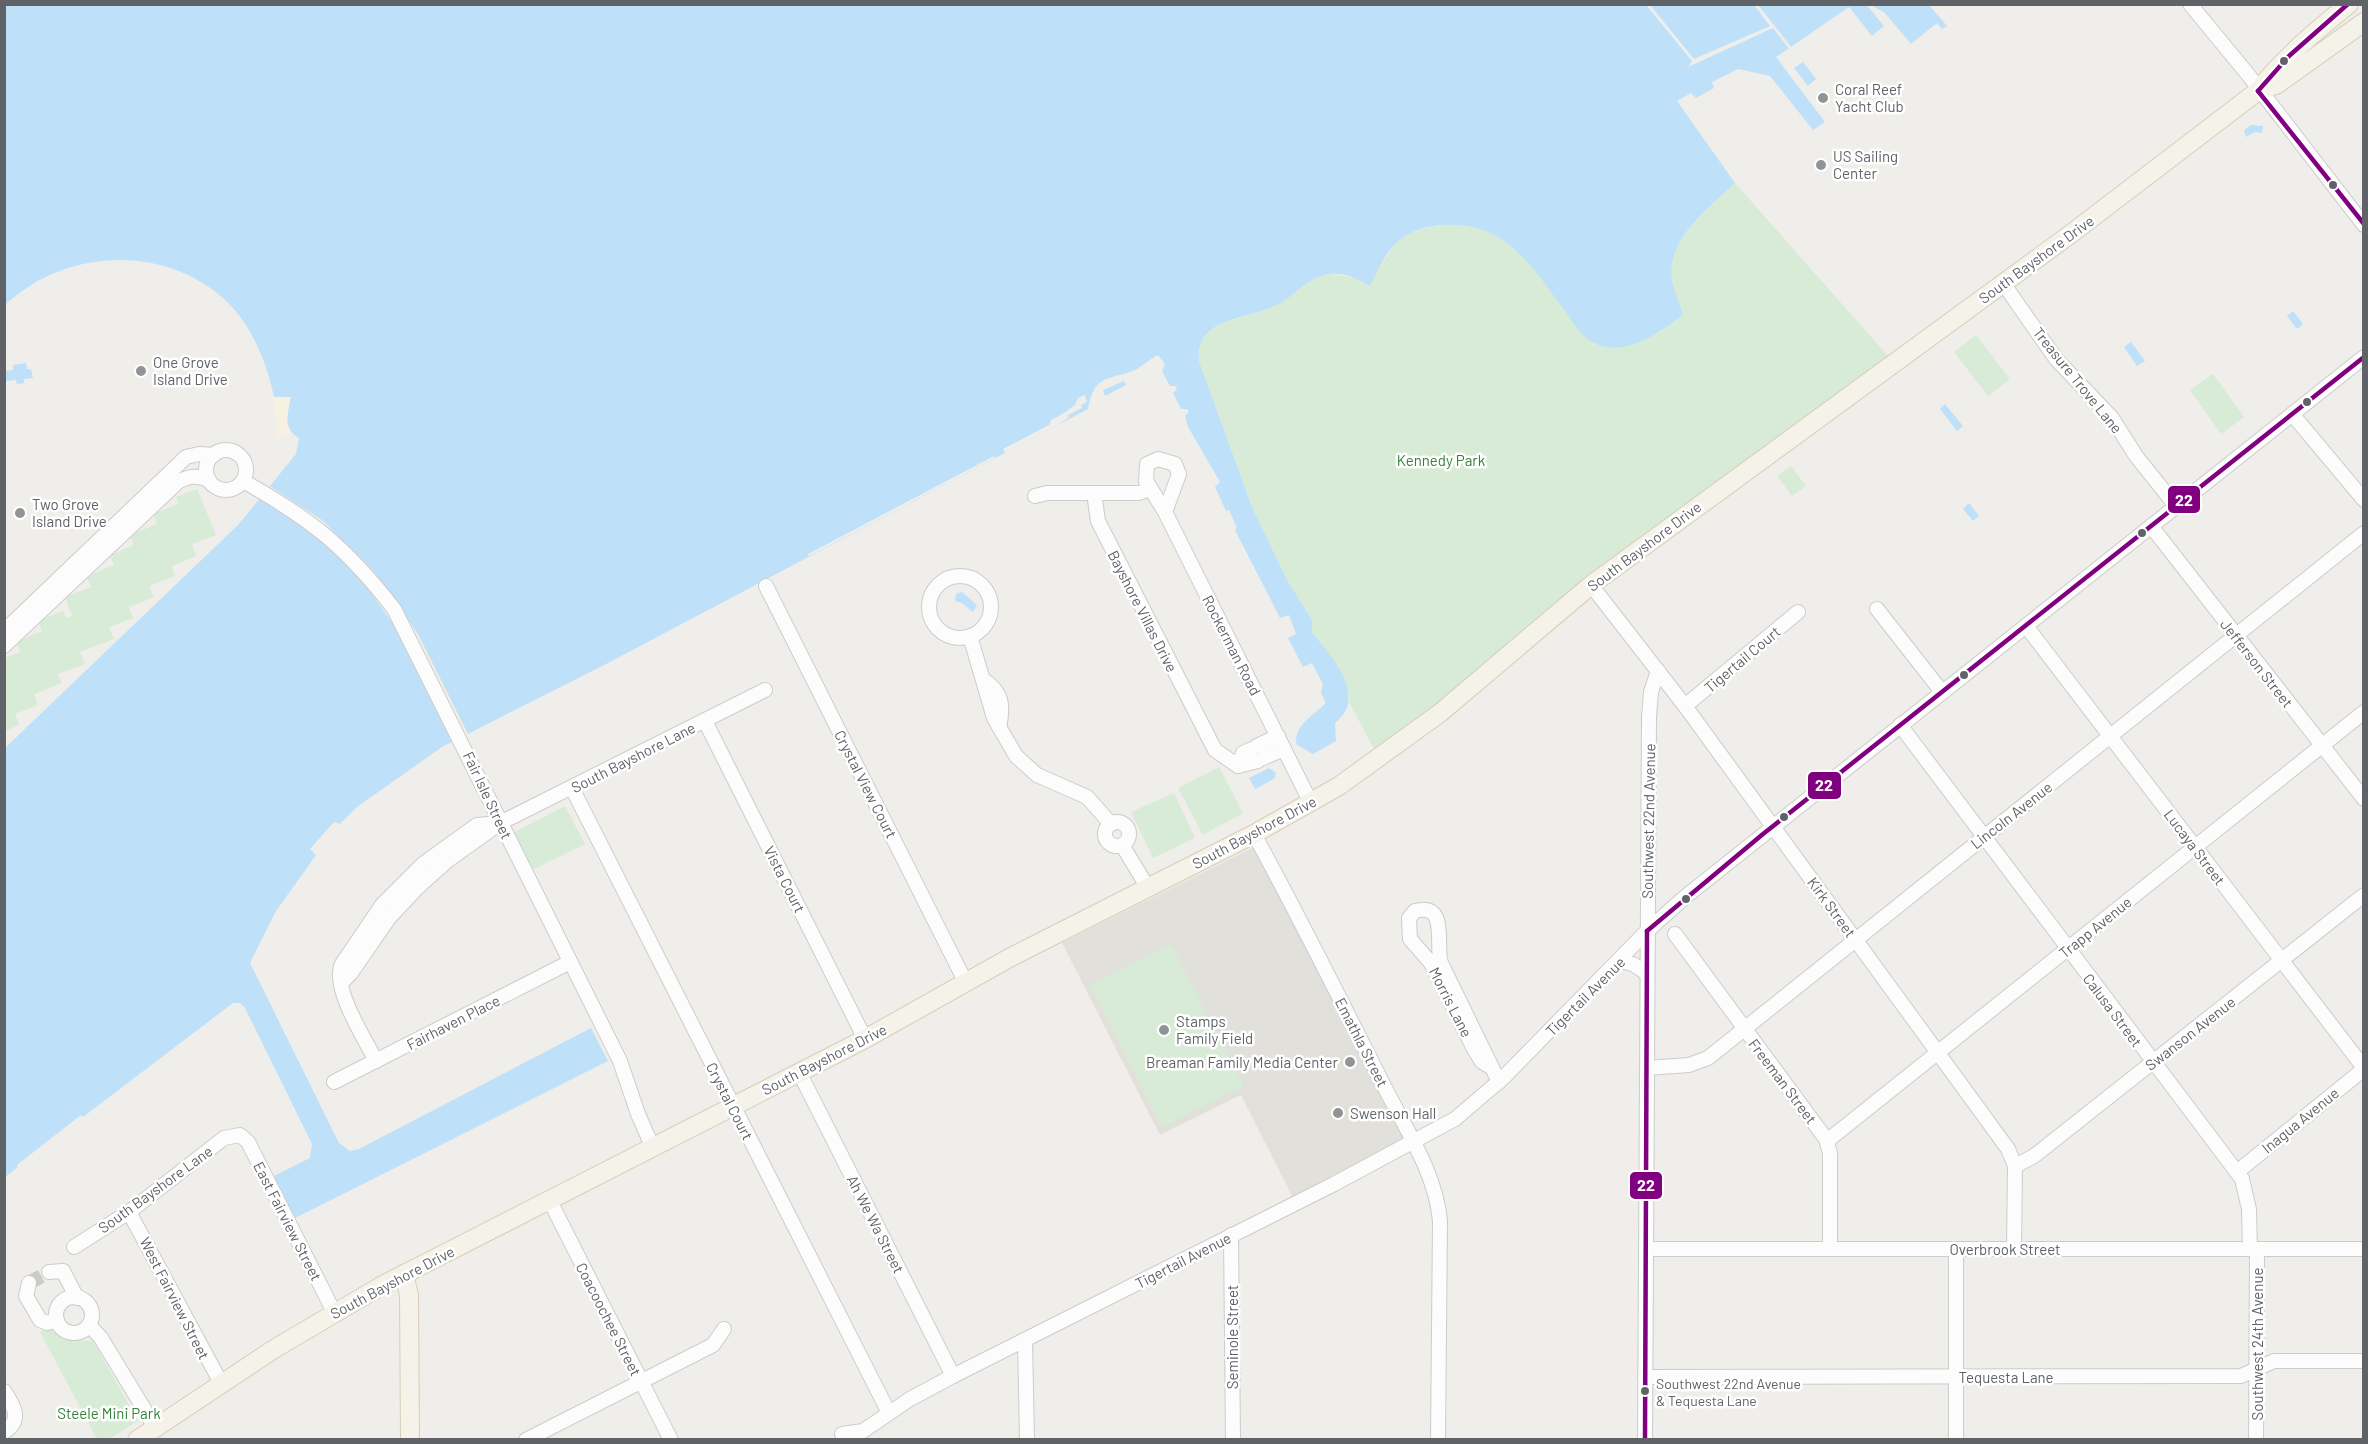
<svg xmlns="http://www.w3.org/2000/svg" width="2368" height="1444" viewBox="0 0 2368 1444" font-family="Barlow,sans-serif">
<rect width="100%" height="100%" fill="#efeeea"/>
<!-- education -->
<path fill="#e2e0da" d="M 1254,847 L 1404,1140 L 1292,1196 L 1241,1095 L 1160,1135 L 1062,943 Z"/>
<!-- green -->
<g fill="#d8ebd6">
<path d="M 1735,183 L 1888,356 L 1509,645 L 1418,721 L 1374,749 L 1349,702 L 1350,695 L 1312,633 L 1312,620 L 1286,578 L 1252,507 L 1199,361 C 1194,319 1246,319 1273,307 C 1291,299 1303,281 1322,275 C 1334,272 1343,277 1354,277 C 1357,277 1359,275 1362,273 C 1367,271 1375,270 1379,266 C 1388,259 1391,245 1401,238 C 1420,224 1468,220 1490,230 C 1537,253 1557,310 1594,344 C 1634,348 1652,339 1683,315 C 1679,303 1673,290 1672,278 C 1667,238 1709,208 1735,183 Z"/>
<path d="M 1976,335 L 2010,379 L 1988,396 L 1954,352 Z"/>
<path d="M 2213,374 L 2244,417 L 2221,434 L 2190,390 Z"/>
<path d="M 1791,466 L 1806,486 L 1792,496 L 1777,476 Z"/>
<path d="M 197,489 L 216,535 L 192,544 L 196,556 L 172,566 L 175,576 L 149,586 L 154,597 L 129,607 L 133,618 L 109,627 L 114,639 L 80,652 L 85,664 L 58,674 L 62,683 L 34,694 L 38,705 L 15,714 L 19,725 L 5,731 L 5,658 L 20,652 L 17,642 L 42,631 L 38,621 L 63,611 L 66,618 L 72,616 L 65,597 L 91,587 L 87,576 L 114,565 L 110,555 L 134,545 L 130,535 L 157,524 L 153,514 L 178,504 L 176,497 Z"/>
<path d="M 1219,767 L 1243,813 L 1203,835 L 1178,788 Z"/>
<path d="M 1174,793 L 1195,838 L 1153,858 L 1131,812 Z"/>
<path d="M 565,806 L 585,844 L 530,871 L 511,834 Z"/>
<path d="M 1171,944 L 1244,1086 L 1162,1127 L 1090,985 Z"/>
<path d="M 49,1328 L 65,1340 L 93,1341 L 138,1421 L 109,1439 L 97,1439 L 40,1332 Z"/>
</g>
<!-- sand -->
<path fill="#f6f1e1" d="M 291,396 L 286,423 L 292,434 L 276,439 L 274,397 Z"/>
<!-- water -->
<g fill="#bfe0f9">
<path d="M 1866,4 L 1884,26 L 1872,36 L 1849,7 L 1776,57 L 1825,122 L 1813,130 L 1770,76 L 1738,69 L 1712,82 L 1714,88 L 1696,98 L 1691,93 L 1677,101 L 1735,183 C 1709,208 1667,238 1672,278 C 1673,290 1680,303 1683,315 C 1660,332 1627,357 1596,344 C 1584,340 1575,325 1568,315 C 1533,269 1508,220 1442,225 C 1398,229 1387,250 1370,286 C 1357,279 1346,272 1330,274 C 1307,276 1295,297 1275,306 C 1248,319 1194,318 1199,361 L 1252,507 L 1286,578 L 1312,620 L 1312,633 C 1331,655 1369,697 1335,723 L 1336,741 L 1313,754 L 1297,745 C 1291,728 1315,714 1326,703 L 1321,693 L 1323,684 L 1312,663 L 1303,667 L 1288,638 L 1296,634 L 1289,615 L 1280,618 L 1235,530 L 1237,528 L 1229,510 L 1226,511 L 1215,487 L 1220,482 L 1188,427 L 1185,416 L 1189,412 L 1187,409 L 1181,409 L 1173,393 L 1177,389 L 1175,386 L 1170,386 L 1162,371 L 1165,364 L 1158,355 C 1149,359 1139,370 1130,372 C 1103,380 1094,378 1088,409 L 608,663 L 442,747 L 357,807 L 340,824 L 334,822 L 310,849 L 316,855 L 276,911 L 250,963 L 339,1143 L 350,1151 L 359,1149 L 591,1028 L 608,1061 L 295,1218 L 274,1176 L 310,1158 L 312,1144 L 245,1008 L 240,1003 L 233,1003 L 83,1117 L 81,1115 L 17,1165 L 18,1167 L 5,1177 L 5,748 L 238,525 L 296,454 L 299,438 C 282,429 288,413 291,397 L 274,397 C 266,360 251,323 222,297 C 159,243 63,250 5,305 L 5,5 Z"/>
<path d="M 1871,5 L 1929,5 L 1947,26 L 1942,29 L 1937,23 L 1911,44 L 1885,13 Z"/>
<path d="M 1803,62 L 1816,79 L 1808,86 L 1794,68 Z"/>
<path d="M 2251,125 L 2263,126 L 2262,133 L 2255,132 L 2246,137 L 2244,130 Z"/>
<path d="M 2293,311 L 2303,324 L 2297,329 L 2287,316 Z"/>
<path d="M 2131,342 L 2145,361 L 2137,366 L 2124,347 Z"/>
<path d="M 26,363 L 27,369 L 31,369 L 33,378 L 24,379 L 24,383 L 17,384 L 16,380 L 5,381 L 5,371 L 13,370 L 13,365 Z"/>
<path d="M 1124,381 L 1126,385 L 1105,396 L 1103,390 Z"/>
<path d="M 1945,404 L 1963,426 L 1957,431 L 1940,409 Z"/>
<path d="M 1969,503 L 1979,516 L 1973,521 L 1963,509 Z"/>
<path d="M 962,592 L 977,605 L 973,612 L 962,603 L 955,601 L 956,594 Z"/>
<path d="M 1269,768 L 1276,773 L 1274,779 L 1255,789 L 1249,778 Z"/>
</g>
<!-- pier -->
<g fill="#efeeea">
<path d="M 1646,5 L 1650,5 L 1694,59 L 1770,26 L 1754,5 L 1758,5 L 1792,48 L 1790,50 L 1773,28 L 1688,67 L 1692,61 Z"/>
<path d="M 1085,395 L 1087,402 L 1081,405 L 1082,408 L 1068,415 L 1069,417 L 1058,425 L 1005,453 L 1003,449 L 1049,425 L 1051,420 L 1064,413 L 1075,405 L 1078,398 Z"/>
<path d="M 994,456 L 995,458 L 906,505 L 809,556 L 808,554 Z"/>
<path d="M 268,485 L 322,520 L 373,570 L 418,634 L 469,736 L 456,743 L 400,633 L 356,573 L 306,527 L 258,496 Z"/>
</g>
<g fill="none" stroke-linecap="round" stroke-linejoin="round">
<!-- minor-tunnel -->
<path stroke="#cbcbca" stroke-width="14" stroke-dasharray="14 7" stroke-linecap="butt" d="M 29,1283 L 49,1272"/>
<!-- minor casing -->
<g stroke="#cbcccc" stroke-width="16">
<g id="minor">
<path d="M 2190,4 L 2250,77 L 2364,225"/>
<path d="M 2003,283 L 2056,359 L 2112,418 L 2136,456 L 2176,506"/>
<path d="M 2292,414 L 2364,500"/>
<circle cx="226" cy="470" r="20"/>
<path d="M 243,481 C 311,519 346,547 394,609 L 620,1061 L 638,1114 L 652,1146"/>
<path d="M 1150,489 L 1139,493 L 1094,493 L 1098,521 L 1215,750 L 1238,766 L 1258,761"/>
<path d="M 1035,496 L 1047,493 L 1094,493"/>
<path d="M 1165,512 L 1179,474 L 1175,464 L 1158,459 L 1147,464 L 1146,481 L 1165,512 L 1311,803"/>
<path d="M 2151,526 L 2364,799"/>
<circle cx="960" cy="607" r="31"/>
<path d="M 1591,585 L 1685,706 L 2008,1149 L 2015,1166 L 2014,1249"/>
<path d="M 766,586 L 966,983"/>
<path d="M 1877,609 L 1942,692"/>
<path d="M 2026,626 L 2364,1068"/>
<path d="M 4,631 L 186,457 L 199,454 L 214,455"/>
<path d="M 970,636 L 994,718 L 1016,756 L 1037,775 L 1087,797 L 1111,824"/>
<path d="M 4,646 L 179,481 C 190,476 197,475 209,480"/>
<path d="M 983,679 C 1002,692 1004,704 999,727"/>
<path d="M 1685,706 L 1798,612"/>
<path d="M 705,721 L 865,1039"/>
<path d="M 1900,725 L 2242,1179 L 2249,1209 L 2250,1249"/>
<path d="M 1257,746 L 1278,736"/>
<path d="M 1263,758 L 1284,749"/>
<path d="M 1238,766 L 1243,753 L 1252,749"/>
<path d="M 572,788 L 889,1413"/>
<circle cx="1117" cy="834" r="12"/>
<path d="M 1254,834 C 1299,916 1340,999 1382,1082 C 1403,1125 1436,1172 1440,1221 L 1438,1440"/>
<path d="M 1122,845 L 1148,888"/>
<path d="M 1675,934 L 1826,1139 L 1830,1153 L 1830,1249"/>
<path d="M 1619,961 L 1633,964 L 1646,973"/>
<path d="M 341,983 L 351,973 L 389,918 L 417,888 L 447,861 L 500,823 L 765,690"/>
<path d="M 376,1061 C 365,1039 331,987 342,964 L 382,905 L 423,864 L 477,825 L 500,823"/>
<path d="M 1489,1066 L 1482,1062 L 1474,1049 L 1431,963 L 1410,939 L 1409,918 L 1415,911 C 1449,902 1435,945 1441,963 L 1499,1082"/>
<path d="M 1647,1068 L 1689,1065 L 1708,1058 L 2364,533"/>
<path d="M 799,1072 L 953,1376"/>
<path d="M 334,1082 L 570,962"/>
<path d="M 1827,1141 L 2364,712"/>
<path d="M 2015,1166 L 2034,1156 L 2364,895"/>
<path d="M 2237,1172 L 2364,1069"/>
<path d="M 549,1199 L 671,1440"/>
<path d="M 129,1212 L 221,1383"/>
<path d="M 1231,1235 L 1233,1440"/>
<path d="M 74,1247 L 129,1212 L 224,1138 L 240,1135 L 248,1142 L 334,1312"/>
<path d="M 1646,1249 L 2364,1249"/>
<path d="M 1956,1249 L 1956,1440"/>
<path d="M 49,1272 L 63,1271 L 77,1298"/>
<path d="M 29,1283 L 26,1296 L 40,1320 L 47,1323 L 57,1320"/>
<circle cx="74" cy="1315" r="18"/>
<path d="M 89,1325 L 101,1338 L 155,1427"/>
<path d="M 1025,1340 L 1027,1440"/>
<path d="M 1645,1377 L 2241,1376 L 2274,1361 L 2364,1361"/>
<path d="M 4,1391 C 14,1406 23,1420 4,1432"/>
<path d="M 842,1434 L 863,1431 L 910,1399 L 953,1376 L 1334,1184 L 1455,1119 L 1503,1078 L 1647,931 L 1685,897 L 2364,357"/>
<path d="M 526,1440 L 713,1345 L 724,1329"/>
<path d="M 1645,1440 L 1649,717 L 1651,692 L 1658,671"/>
<path d="M 2256,1440 L 2257,1249"/>
</g>
</g>
<!-- major casing -->
<g stroke="#d7ceb8" stroke-width="20">
<g id="major">
<path d="M 2266,88 L 2276,85 L 2364,22"/>
<path d="M 404,1274 L 409,1295 L 410,1440"/>
<path d="M 137,1440 L 274,1349 L 381,1286 L 865,1039 L 1011,957 L 1254,834 L 1339,786 L 1440,713 L 1591,585 L 2072,233 L 2258,91 C 2283,58 2317,30 2349,4"/>
</g>
</g>
<!-- minor -->
<use href="#minor" stroke="#fdfcfc" stroke-width="14"/>
<!-- major -->
<use href="#major" stroke="#f4f2e9" stroke-width="18"/>
<!-- bus-1 casing -->
<g stroke="#fff" stroke-width="9">
<g id="bus-1">
<path d="M 2258,91 L 2364,224"/>
<path d="M 2258,91 L 2289,56 L 2348,4"/>
<path d="M 1647,931 L 1763,834 L 2364,357"/>
<path d="M 1645,1440 L 1647,931"/>
</g>
</g>
<!-- bus-1 -->
<use href="#bus-1" stroke="#800080" stroke-width="4.5"/>
</g>
<!-- markers -->
<g fill="#5f6368" stroke="#fff" stroke-width="2">
<circle cx="2284" cy="61" r="5"/>
<circle cx="2333" cy="185" r="5"/>
<circle cx="2307" cy="402" r="5"/>
<circle cx="2142" cy="533" r="5"/>
<circle cx="1964" cy="675" r="5"/>
<circle cx="1784" cy="817" r="5"/>
<circle cx="1686" cy="899" r="5"/>
<circle cx="1645" cy="1391" r="5"/>
</g>
<g fill="#919496" stroke="#fff" stroke-width="2">
<circle cx="1823" cy="98" r="6"/>
<circle cx="1821" cy="165" r="6"/>
<circle cx="141" cy="371" r="6"/>
<circle cx="20" cy="513" r="6"/>
<circle cx="1164" cy="1030" r="6"/>
<circle cx="1350" cy="1062" r="6"/>
<circle cx="1338" cy="1113" r="6"/>
</g>
<g text-anchor="middle" dominant-baseline="central" stroke-width="5" stroke-linejoin="round" paint-order="stroke">
<!-- bus labels -->
<g font-size="14" fill="#5f6368" stroke="#fff" text-anchor="start">
<text x="1656" y="1383">Southwest 22nd Avenue<tspan x="1656" dy="17">&amp; Tequesta Lane</tspan></text>
</g>
<!-- poi labels -->
<g font-size="15" fill="#5f6368" stroke="#fff" text-anchor="start">
<text x="1835" y="89">Coral Reef<tspan x="1835" dy="17">Yacht Club</tspan></text>
<text x="1833" y="156">US Sailing<tspan x="1833" dy="17">Center</tspan></text>
<text x="153" y="362">One Grove<tspan x="153" dy="17">Island Drive</tspan></text>
<text x="32" y="504">Two Grove<tspan x="32" dy="17">Island Drive</tspan></text>
<text x="1176" y="1021">Stamps<tspan x="1176" dy="17">Family Field</tspan></text>
<text x="1338" y="1062" text-anchor="end">Breaman Family Media Center</text>
<text x="1350" y="1113">Swenson Hall</text>
</g>
<!-- street labels -->
<g font-size="15" fill="#5f6368" stroke="#fff">
<text transform="translate(2036 259) rotate(-36)">South Bayshore Drive</text>
<text transform="translate(2078 380) rotate(51)">Treasure Trove Lane</text>
<text transform="translate(1644 546) rotate(-37)">South Bayshore Drive</text>
<text transform="translate(1143 611) rotate(63)">Bayshore Villas Drive</text>
<text transform="translate(1232 645) rotate(63)">Rockerman Road</text>
<text transform="translate(1742 659) rotate(-40)">Tigertail Court</text>
<text transform="translate(2257 663) rotate(52)">Jefferson Street</text>
<text transform="translate(633 757) rotate(-27)">South Bayshore Lane</text>
<text transform="translate(866 784) rotate(63)">Crystal View Court</text>
<text transform="translate(488 795) rotate(65)">Fair Isle Street</text>
<text transform="translate(2011 815) rotate(-38)">Lincoln Avenue</text>
<text transform="translate(1648 821) rotate(-89)">Southwest 22nd Avenue</text>
<text transform="translate(1254 832) rotate(-28)">South Bayshore Drive</text>
<text transform="translate(2195 847) rotate(53)">Lucaya Street</text>
<text transform="translate(785 879) rotate(63)">Vista Court</text>
<text transform="translate(1832 907) rotate(54)">Kirk Street</text>
<text transform="translate(2095 927) rotate(-39)">Trapp Avenue</text>
<text transform="translate(1585 996) rotate(-45)">Tigertail Avenue</text>
<text transform="translate(1451 1002) rotate(63)">Morris Lane</text>
<text transform="translate(2113 1010) rotate(53)">Calusa Street</text>
<text transform="translate(453 1022) rotate(-27)">Fairhaven Place</text>
<text transform="translate(2190 1033) rotate(-38)">Swanson Avenue</text>
<text transform="translate(1362 1042) rotate(63)">Emathla Street</text>
<text transform="translate(824 1059) rotate(-27)">South Bayshore Drive</text>
<text transform="translate(1783 1081) rotate(53)">Freeman Street</text>
<text transform="translate(730 1101) rotate(63)">Crystal Court</text>
<text transform="translate(2300 1120) rotate(-39)">Inagua Avenue</text>
<text transform="translate(155 1189) rotate(-36)">South Bayshore Lane</text>
<text transform="translate(288 1221) rotate(63)">East Fairview Street</text>
<text transform="translate(876 1224) rotate(63)">Ah We Wa Street</text>
<text x="2005" y="1249">Overbrook Street</text>
<text transform="translate(1183 1260) rotate(-27)">Tigertail Avenue</text>
<text transform="translate(392 1282) rotate(-28)">South Bayshore Drive</text>
<text transform="translate(175 1298) rotate(63)">West Fairview Street</text>
<text transform="translate(609 1319) rotate(63)">Coacoochee Street</text>
<text transform="translate(1232 1337) rotate(-90)">Seminole Street</text>
<text transform="translate(2257 1344) rotate(-90)">Southwest 24th Avenue</text>
<text x="2006" y="1377">Tequesta Lane</text>
</g>
<!-- park labels -->
<g font-size="15" fill="#348238" stroke="#fff">
<text x="1441" y="460">Kennedy Park</text>
<text x="109" y="1413">Steele Mini Park</text>
</g>
</g>
<g stroke="#fff" stroke-width="2">
<rect x="2167" y="485" width="34" height="29" rx="6" fill="#800080"/>
<rect x="1807" y="771" width="35" height="29" rx="6" fill="#800080"/>
<rect x="1629" y="1171" width="34" height="29" rx="6" fill="#800080"/>
</g>
<g font-size="16" text-anchor="middle" font-weight="bold" fill="#fff">
<text x="2184" y="506">22</text>
<text x="1824" y="791">22</text>
<text x="1646" y="1191">22</text>
</g>
<!-- border -->
<rect width="2368" height="1444" fill="none" stroke="#5f6368" stroke-width="12"/>
</svg>
